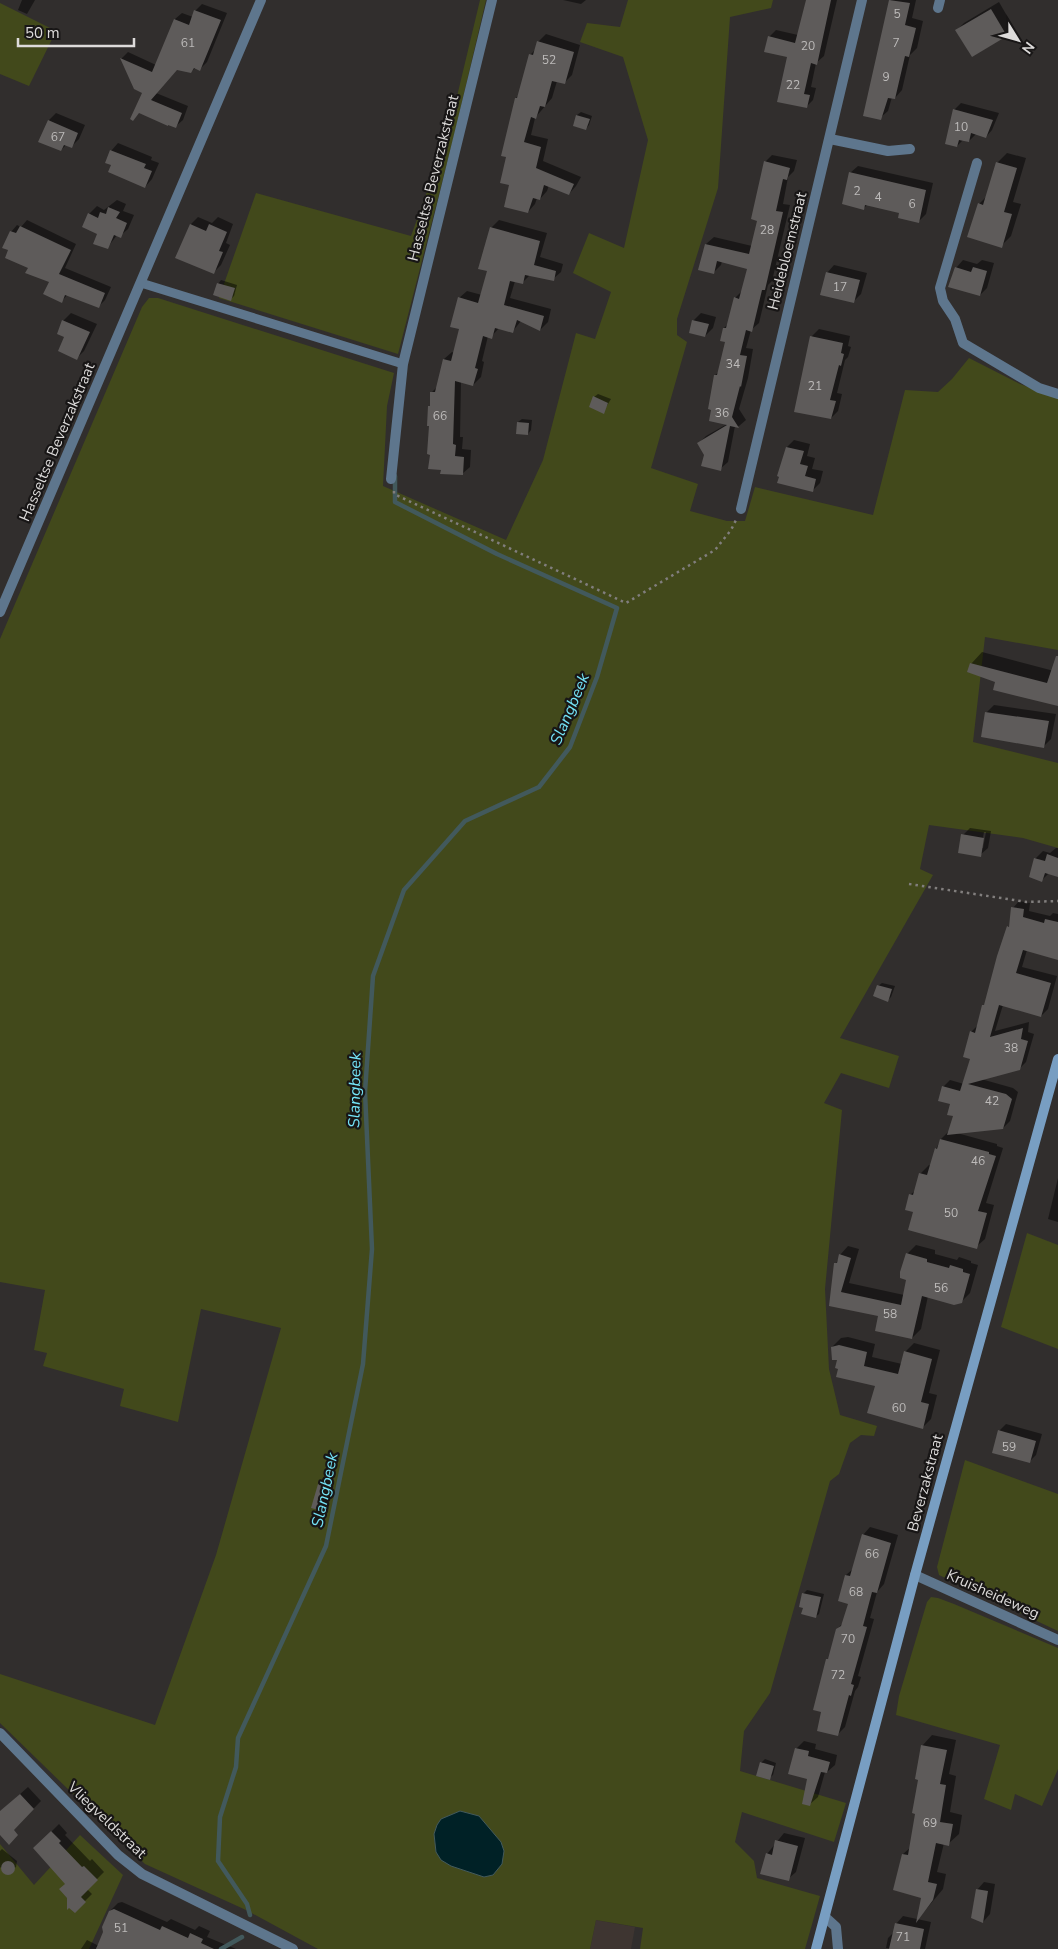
<svg xmlns="http://www.w3.org/2000/svg" width="1058" height="1949" viewBox="0 0 1058 1949" font-family="'Nunito Sans',sans-serif">
<rect width="100%" height="100%" fill="#312e2d"/>
<!-- built -->
<path fill="#3e3531" d="M 596,1920 L 635,1927 L 631,1949 L 590,1949 Z"/>
<!-- green -->
<g fill="#42491b">
<path d="M 480,0 L 486,0 L 454,136 L 398,354 L 219,298 L 256,193 L 411,236 L 448,134 Z"/>
<path d="M 628,0 L 773,0 L 771,8 L 730,17 L 718,188 L 677,319 L 677,335 L 687,342 L 651,468 L 698,484 L 690,511 L 727,521 L 745,521 L 755,487 L 873,515 L 905,390 L 938,392 L 952,379 L 969,358 L 1020,384 L 1058,398 L 1058,650 L 985,637 L 973,742 L 1058,763 L 1058,848 L 1023,838 L 929,825 L 920,869 L 933,875 L 840,1038 L 899,1056 L 889,1088 L 841,1073 L 824,1103 L 842,1110 L 825,1289 L 829,1369 L 840,1415 L 877,1426 L 874,1436 L 861,1435 L 850,1443 L 839,1474 L 830,1481 L 770,1693 L 744,1731 L 740,1771 L 846,1803 L 834,1842 L 742,1812 L 735,1842 L 754,1861 L 757,1878 L 820,1896 L 805,1949 L 640,1949 L 643,1928 L 596,1920 L 590,1949 L 318,1949 L 246,1910 L 145,1864 L 0,1723 L 0,1674 L 155,1725 L 216,1555 L 281,1328 L 201,1309 L 178,1422 L 120,1406 L 124,1389 L 43,1366 L 47,1353 L 34,1350 L 45,1290 L 0,1282 L 0,639 L 142,307 L 149,298 L 158,298 L 394,373 L 387,406 L 383,486 L 506,540 L 543,460 L 576,333 L 595,339 L 611,292 L 573,273 L 589,233 L 624,248 L 648,140 L 623,57 L 580,42 L 587,23 L 620,27 Z"/>
<path d="M 0,3 L 56,31 L 29,86 L 0,74 Z"/>
<path d="M 1027,1233 L 1058,1245 L 1058,1349 L 1001,1327 Z"/>
<path d="M 965,1460 L 1058,1494 L 1058,1631 L 939,1575 L 937,1567 Z"/>
<path d="M 931,1597 L 938,1598 L 954,1604 L 1058,1648 L 1058,1769 L 1042,1806 L 1015,1794 L 1011,1810 L 984,1799 L 1000,1745 L 896,1715 L 899,1696 L 927,1602 Z"/>
<path d="M 80,1835 L 123,1875 L 89,1949 L 0,1949 L 0,1844 L 34,1885 Z"/>
</g>
<!-- water -->
<path fill="#002126" stroke="#42595c" d="M 460,1811 L 479,1816 L 501,1842 L 504,1851 L 502,1864 L 493,1875 L 484,1877 L 451,1866 L 441,1860 L 436,1852 L 434,1834 L 437,1825 L 441,1819 Z"/>
<!-- shadow -->
<g fill="#0007" fill-rule="evenodd">
<path d="M 22,0 L 35,0 L 27,14 L 18,10 Z"/>
<path d="M 563,0 L 586,0 L 581,4 Z"/>
<path d="M 807,0 L 837,0 L 824,56 L 816,63 L 811,87 L 816,88 L 813,100 L 806,107 L 788,56 L 769,37 L 776,30 L 798,35 Z"/>
<path d="M 891,0 L 916,0 L 912,18 L 923,21 L 917,48 L 910,55 L 902,90 L 895,98 L 892,97 L 888,111 L 880,118 L 864,115 Z"/>
<path d="M 999,2 L 1014,28 L 1007,35 L 972,56 L 957,30 L 964,23 Z"/>
<path d="M 202,4 L 227,13 L 207,62 L 200,69 L 196,67 L 191,72 L 177,69 L 156,93 L 188,106 L 183,120 L 176,126 L 143,92 L 135,88 L 121,59 L 128,52 L 156,65 L 175,19 L 182,13 L 193,17 L 195,11 Z"/>
<path d="M 546,34 L 580,45 L 572,75 L 564,83 L 557,81 L 552,98 L 535,118 L 531,135 L 548,139 L 543,161 L 581,177 L 576,186 L 569,194 L 549,185 L 547,191 L 540,199 L 537,198 L 535,204 L 528,212 L 510,184 L 507,156 L 516,98 L 519,95 L 530,55 L 536,49 L 538,42 Z"/>
<path d="M 961,103 L 999,113 L 992,130 L 986,137 L 976,134 L 969,141 L 963,140 L 957,146 L 954,110 Z"/>
<path d="M 581,112 L 592,116 L 589,125 L 586,129 L 574,126 L 577,115 Z"/>
<path d="M 56,113 L 85,125 L 79,139 L 71,147 L 66,145 L 61,150 L 49,120 Z"/>
<path d="M 118,143 L 152,157 L 151,160 L 159,163 L 152,179 L 145,187 L 113,165 L 111,151 Z"/>
<path d="M 1007,153 L 1026,158 L 1013,202 L 1021,204 L 1011,236 L 1001,246 L 979,204 L 987,196 L 997,163 Z"/>
<path d="M 772,155 L 797,160 L 794,171 L 788,177 L 783,204 L 790,205 L 772,281 L 768,285 L 759,323 L 751,330 L 746,348 L 753,349 L 748,378 L 739,409 L 746,420 L 739,426 L 735,426 L 728,462 L 720,469 L 705,454 L 698,444 L 706,436 L 727,424 L 715,375 L 719,372 L 726,341 L 724,328 L 728,324 L 735,298 L 743,290 L 748,268 L 722,261 L 721,265 L 713,273 L 706,244 L 714,237 L 752,246 L 759,220 L 765,162 Z"/>
<path d="M 858,166 L 933,183 L 926,214 L 919,221 L 901,212 L 868,204 L 864,208 L 850,173 Z"/>
<path d="M 117,200 L 126,204 L 123,211 L 134,215 L 128,229 L 120,236 L 117,235 L 108,247 L 98,233 L 89,214 L 97,206 L 104,210 Z"/>
<path d="M 198,217 L 212,223 L 218,217 L 233,224 L 226,243 L 230,245 L 221,265 L 213,273 L 191,224 Z"/>
<path d="M 27,220 L 76,244 L 65,268 L 111,287 L 105,300 L 99,306 L 68,294 L 62,301 L 51,281 L 29,267 L 10,250 L 11,232 L 17,225 L 21,227 Z"/>
<path d="M 499,220 L 547,233 L 540,257 L 563,264 L 561,272 L 553,279 L 530,275 L 522,283 L 515,281 L 510,298 L 551,309 L 548,322 L 540,330 L 521,321 L 513,331 L 499,328 L 491,337 L 488,336 L 482,361 L 484,362 L 481,377 L 473,385 L 461,382 L 460,437 L 463,437 L 462,449 L 471,450 L 470,467 L 462,474 L 429,407 L 431,405 L 432,392 L 438,386 L 444,359 L 452,352 L 454,353 L 460,328 L 459,298 L 467,291 L 482,295 L 489,270 L 491,228 Z"/>
<path d="M 963,260 L 977,264 L 982,260 L 994,263 L 987,288 L 980,295 L 956,268 Z"/>
<path d="M 834,265 L 867,273 L 861,294 L 854,301 L 827,273 Z"/>
<path d="M 221,280 L 237,285 L 234,296 L 231,299 L 218,284 Z"/>
<path d="M 71,313 L 97,324 L 84,351 L 77,358 L 63,321 Z"/>
<path d="M 701,313 L 716,317 L 713,328 L 705,336 L 693,321 Z"/>
<path d="M 819,329 L 850,336 L 848,346 L 851,347 L 848,357 L 845,360 L 837,393 L 842,394 L 838,411 L 831,418 L 812,336 Z"/>
<path d="M 598,394 L 611,399 L 603,412 L 594,397 Z"/>
<path d="M 522,419 L 532,420 L 531,430 L 528,434 L 518,422 Z"/>
<path d="M 794,440 L 810,444 L 807,456 L 815,458 L 812,469 L 823,471 L 820,483 L 813,490 L 787,447 Z"/>
<path d="M 982,652 L 1054,671 L 1058,667 L 1058,705 L 997,681 L 971,664 Z"/>
<path d="M 994,705 L 1056,714 L 1051,739 L 1044,746 L 986,713 Z"/>
<path d="M 970,828 L 991,831 L 988,848 L 980,855 L 963,835 ZM 984,832 L 986,832 L 983,848 L 981,848 Z"/>
<path d="M 1056,848 L 1058,848 L 1058,875 L 1049,873 L 1042,880 L 1035,859 L 1043,851 L 1050,853 Z"/>
<path d="M 1019,901 L 1030,903 L 1029,911 L 1050,916 L 1053,913 L 1058,914 L 1058,958 L 1027,950 L 1022,967 L 1057,976 L 1048,1009 L 1041,1016 L 1003,1005 L 995,1031 L 1029,1022 L 1028,1032 L 1034,1034 L 1026,1062 L 1019,1069 L 981,1079 L 1013,1088 L 1018,1092 L 1010,1121 L 1003,1128 L 957,1133 L 997,1144 L 997,1146 L 1003,1148 L 986,1203 L 994,1205 L 985,1239 L 976,1247 L 914,1211 L 910,1195 L 916,1190 L 920,1174 L 929,1165 L 931,1166 L 936,1149 L 941,1139 L 949,1131 L 955,1116 L 952,1103 L 943,1087 L 950,1080 L 964,1084 L 971,1058 L 971,1032 L 978,1025 L 984,1005 L 986,1003 L 1008,927 L 1011,925 L 1013,908 Z"/>
<path d="M 882,983 L 895,986 L 891,997 L 888,1000 L 878,986 Z"/>
<path d="M 1058,1178 L 1058,1222 L 1048,1219 Z"/>
<path d="M 916,1245 L 935,1250 L 935,1254 L 957,1260 L 959,1257 L 971,1261 L 971,1263 L 978,1265 L 970,1293 L 961,1302 L 928,1296 L 921,1329 L 912,1338 L 880,1315 L 830,1305 L 836,1264 L 840,1255 L 848,1246 L 859,1249 L 849,1283 L 904,1295 L 907,1279 L 907,1254 Z"/>
<path d="M 848,1337 L 875,1344 L 872,1357 L 902,1364 L 905,1352 L 914,1343 L 940,1350 L 929,1393 L 937,1395 L 931,1419 L 922,1428 L 876,1385 L 839,1368 L 839,1359 L 832,1347 L 841,1338 Z"/>
<path d="M 1006,1424 L 1042,1434 L 1036,1455 L 1029,1462 L 999,1431 Z"/>
<path d="M 322,1482 L 332,1484 L 326,1506 L 322,1510 L 319,1485 Z"/>
<path d="M 870,1527 L 898,1535 L 884,1584 L 877,1592 L 870,1618 L 874,1619 L 858,1676 L 861,1677 L 858,1687 L 855,1691 L 845,1727 L 837,1735 L 823,1711 L 828,1659 L 830,1657 L 837,1629 L 843,1623 L 849,1603 L 846,1575 L 854,1568 L 863,1535 Z"/>
<path d="M 807,1590 L 824,1594 L 819,1614 L 815,1617 L 804,1607 L 803,1594 Z"/>
<path d="M 932,1735 L 956,1740 L 949,1774 L 956,1776 L 950,1812 L 962,1815 L 959,1834 L 948,1844 L 944,1843 L 937,1872 L 946,1874 L 943,1889 L 918,1919 L 922,1897 L 895,1889 L 903,1854 L 911,1847 L 917,1813 L 922,1746 Z"/>
<path d="M 804,1741 L 816,1744 L 815,1749 L 837,1755 L 835,1765 L 827,1772 L 825,1772 L 818,1797 L 810,1804 L 808,1778 L 796,1749 Z"/>
<path d="M 765,1759 L 776,1763 L 773,1775 L 769,1778 L 761,1763 Z"/>
<path d="M 28,1787 L 41,1801 L 6,1837 L 0,1830 L 0,1812 Z"/>
<path d="M 59,1824 L 67,1833 L 65,1835 L 90,1861 L 92,1859 L 104,1872 L 87,1889 L 92,1894 L 75,1911 L 67,1884 L 35,1848 Z"/>
<path d="M 784,1833 L 805,1838 L 796,1872 L 788,1879 L 767,1854 Z"/>
<path d="M 2,1849 L 17,1861 L 16,1867 L 7,1873 L 0,1867 L 0,1851 Z"/>
<path d="M 984,1882 L 995,1884 L 990,1914 L 983,1922 L 977,1890 Z"/>
<path d="M 122,1902 L 167,1922 L 171,1919 L 195,1930 L 199,1926 L 210,1931 L 207,1937 L 236,1949 L 100,1949 L 96,1947 L 96,1949 L 81,1949 L 87,1940 L 99,1946 L 110,1911 L 118,1903 Z"/>
<path d="M 903,1916 L 931,1922 L 925,1949 L 886,1948 L 888,1938 L 894,1932 L 896,1924 Z"/>
</g>
<g fill="none" stroke-linecap="round" stroke-linejoin="round">
<!-- stream -->
<g stroke="#42595c" stroke-width="4.5">
<path d="M 250,1915 L 247,1904 L 218,1861 L 220,1817 L 236,1767 L 238,1738 L 326,1546 L 363,1364 L 372,1249 L 365,1092 L 373,976 L 404,890 L 465,821 L 539,787 L 570,747 L 597,677 L 617,608 L 497,554 L 395,502 L 395,476"/>
<path d="M 221,1949 L 242,1937"/>
</g>
</g>
<!-- building -->
<g fill="#5e5b5a">
<path d="M 806,0 L 831,0 L 817,65 L 811,63 L 804,94 L 810,95 L 807,108 L 777,102 L 787,57 L 764,52 L 768,36 L 795,43 Z"/>
<path d="M 889,0 L 910,3 L 905,25 L 916,28 L 909,57 L 905,56 L 895,99 L 888,98 L 881,120 L 863,116 Z"/>
<path d="M 991,9 L 1007,36 L 972,57 L 955,30 Z"/>
<path d="M 194,10 L 221,20 L 200,71 L 194,68 L 191,73 L 177,70 L 151,100 L 182,113 L 176,128 L 168,125 L 168,126 L 139,113 L 133,121 L 130,119 L 142,93 L 134,89 L 120,58 L 152,72 L 174,19 L 189,25 Z"/>
<path d="M 537,41 L 574,52 L 565,84 L 552,81 L 545,107 L 540,106 L 536,119 L 531,117 L 524,142 L 541,147 L 536,168 L 574,184 L 569,195 L 544,185 L 540,200 L 533,198 L 528,213 L 504,207 L 509,185 L 500,183 L 506,157 L 501,156 L 515,98 L 517,98 L 529,54 L 533,55 Z"/>
<path d="M 953,109 L 993,120 L 986,138 L 971,133 L 969,142 L 959,140 L 957,147 L 945,144 Z"/>
<path d="M 576,115 L 590,119 L 586,130 L 573,126 Z"/>
<path d="M 48,120 L 78,133 L 72,148 L 64,145 L 61,151 L 38,142 Z"/>
<path d="M 110,150 L 146,164 L 144,168 L 152,171 L 145,188 L 108,172 L 111,165 L 105,163 Z"/>
<path d="M 764,161 L 790,168 L 787,180 L 783,179 L 776,211 L 783,212 L 765,290 L 762,290 L 752,332 L 746,330 L 740,355 L 747,356 L 741,387 L 740,386 L 732,417 L 739,428 L 730,426 L 721,471 L 701,466 L 704,455 L 697,443 L 727,425 L 709,421 L 711,410 L 708,409 L 714,375 L 717,375 L 725,342 L 720,341 L 723,328 L 726,328 L 734,297 L 739,299 L 747,269 L 717,261 L 714,274 L 698,270 L 705,244 L 749,254 L 757,221 L 751,219 Z"/>
<path d="M 996,162 L 1017,168 L 1004,212 L 1012,214 L 1002,248 L 967,237 L 978,203 L 983,205 Z"/>
<path d="M 849,172 L 926,190 L 919,223 L 898,218 L 899,213 L 865,205 L 864,210 L 842,204 Z"/>
<path d="M 108,207 L 120,212 L 116,218 L 127,223 L 121,238 L 114,235 L 108,249 L 93,244 L 97,234 L 82,227 L 88,213 L 98,218 L 100,212 L 106,214 Z"/>
<path d="M 190,224 L 206,231 L 209,224 L 227,232 L 219,251 L 223,252 L 214,274 L 175,258 Z"/>
<path d="M 20,226 L 71,250 L 59,274 L 105,293 L 99,308 L 65,295 L 62,303 L 43,294 L 49,282 L 25,273 L 28,268 L 5,258 L 8,250 L 2,248 L 10,231 L 16,233 Z"/>
<path d="M 490,227 L 540,241 L 534,265 L 556,271 L 554,281 L 525,275 L 523,284 L 510,281 L 504,305 L 544,316 L 540,331 L 517,320 L 513,333 L 495,328 L 492,339 L 483,336 L 475,368 L 478,369 L 473,386 L 455,381 L 453,444 L 456,445 L 455,456 L 464,457 L 463,475 L 440,474 L 441,470 L 428,469 L 430,455 L 427,454 L 429,426 L 427,426 L 428,406 L 430,406 L 430,392 L 435,392 L 443,359 L 451,361 L 459,329 L 450,327 L 458,297 L 478,303 L 487,271 L 478,269 Z"/>
<path d="M 955,267 L 971,272 L 973,267 L 987,271 L 980,296 L 948,287 Z"/>
<path d="M 826,272 L 860,280 L 854,303 L 820,295 Z"/>
<path d="M 217,283 L 235,288 L 231,301 L 213,295 Z"/>
<path d="M 62,320 L 90,332 L 77,360 L 58,351 L 64,337 L 57,334 Z"/>
<path d="M 692,320 L 709,324 L 705,337 L 689,333 Z"/>
<path d="M 810,336 L 843,343 L 841,353 L 844,354 L 841,366 L 839,365 L 830,400 L 836,401 L 831,419 L 794,412 Z"/>
<path d="M 593,396 L 608,403 L 604,414 L 589,407 Z"/>
<path d="M 517,422 L 529,423 L 528,435 L 516,434 Z"/>
<path d="M 786,447 L 804,451 L 800,464 L 808,466 L 805,476 L 816,479 L 813,492 L 777,483 L 779,477 L 777,476 Z"/>
<path d="M 1056,656 L 1058,656 L 1058,706 L 993,690 L 995,682 L 967,672 L 970,663 L 1047,683 Z"/>
<path d="M 985,712 L 1049,721 L 1044,748 L 981,737 Z"/>
<path d="M 961,834 L 984,838 L 981,857 L 958,853 Z"/>
<path d="M 1047,854 L 1058,858 L 1058,877 L 1045,873 L 1042,882 L 1029,877 L 1034,858 L 1045,861 Z"/>
<path d="M 1011,907 L 1024,909 L 1023,917 L 1044,923 L 1045,919 L 1058,922 L 1058,960 L 1023,950 L 1016,973 L 1051,983 L 1041,1017 L 999,1005 L 990,1037 L 1023,1028 L 1021,1039 L 1028,1041 L 1020,1070 L 968,1084 L 1006,1094 L 1012,1099 L 1003,1129 L 947,1135 L 953,1116 L 947,1115 L 950,1104 L 938,1101 L 942,1086 L 960,1091 L 970,1059 L 963,1057 L 970,1031 L 975,1033 L 982,1005 L 984,1005 L 997,956 L 1007,926 L 1009,927 Z"/>
<path d="M 877,985 L 892,989 L 888,1002 L 873,996 Z"/>
<path d="M 940,1139 L 989,1152 L 989,1154 L 996,1156 L 978,1211 L 987,1213 L 977,1249 L 908,1230 L 913,1212 L 905,1210 L 909,1194 L 913,1195 L 919,1173 L 927,1175 L 935,1148 L 937,1149 Z"/>
<path d="M 906,1253 L 927,1259 L 927,1262 L 949,1268 L 950,1265 L 963,1269 L 963,1272 L 970,1274 L 962,1303 L 954,1305 L 922,1296 L 912,1339 L 875,1331 L 878,1316 L 829,1306 L 834,1263 L 837,1263 L 839,1254 L 851,1258 L 841,1292 L 901,1305 L 906,1280 L 900,1278 L 900,1272 Z"/>
<path d="M 839,1345 L 867,1352 L 864,1366 L 898,1374 L 904,1351 L 932,1359 L 921,1402 L 929,1404 L 923,1429 L 867,1413 L 875,1386 L 836,1377 L 838,1369 L 835,1368 L 837,1360 L 832,1360 L 831,1347 Z"/>
<path d="M 998,1430 L 1036,1441 L 1030,1463 L 992,1453 Z"/>
<path d="M 318,1484 L 329,1488 L 323,1511 L 311,1508 Z"/>
<path d="M 862,1534 L 891,1543 L 877,1593 L 872,1592 L 863,1626 L 867,1627 L 851,1684 L 854,1685 L 851,1696 L 849,1695 L 838,1736 L 817,1731 L 821,1712 L 813,1710 L 826,1659 L 828,1659 L 836,1629 L 841,1626 L 848,1604 L 838,1601 L 845,1575 L 850,1576 Z"/>
<path d="M 802,1593 L 821,1597 L 816,1618 L 801,1614 L 803,1608 L 799,1607 Z"/>
<path d="M 921,1745 L 947,1750 L 940,1784 L 946,1785 L 940,1822 L 953,1824 L 949,1846 L 936,1843 L 928,1882 L 937,1884 L 933,1900 L 916,1923 L 921,1898 L 893,1890 L 902,1854 L 908,1855 L 915,1814 L 912,1813 L 918,1780 L 915,1779 Z"/>
<path d="M 795,1748 L 809,1751 L 808,1756 L 830,1762 L 827,1773 L 821,1772 L 810,1806 L 802,1804 L 807,1779 L 788,1774 Z"/>
<path d="M 760,1762 L 774,1766 L 770,1780 L 756,1776 Z"/>
<path d="M 20,1794 L 34,1809 L 14,1830 L 18,1835 L 9,1845 L 0,1835 L 0,1811 Z"/>
<path d="M 51,1831 L 61,1841 L 59,1843 L 82,1867 L 84,1866 L 98,1880 L 81,1897 L 86,1902 L 75,1913 L 69,1908 L 67,1910 L 67,1898 L 59,1889 L 65,1884 L 33,1848 Z"/>
<path d="M 775,1840 L 798,1846 L 789,1881 L 760,1874 L 766,1853 L 772,1855 Z"/>
<circle cx="8" cy="1868" r="7"/>
<path d="M 976,1889 L 988,1891 L 983,1923 L 971,1918 Z"/>
<path d="M 114,1909 L 160,1930 L 162,1926 L 188,1938 L 190,1933 L 203,1939 L 201,1943 L 214,1949 L 96,1949 L 103,1932 L 102,1927 L 109,1911 Z"/>
<path d="M 895,1923 L 924,1929 L 920,1949 L 889,1949 Z"/>
</g>
<g fill="none" stroke-linecap="round" stroke-linejoin="round">
<!-- path -->
<g stroke="#817e7d" stroke-width="2.5" stroke-dasharray="2.5 4" stroke-linecap="butt">
<path d="M 394,491 L 394,494 L 626,603 L 715,550 L 731,530 L 736,520"/>
<path d="M 909,884 L 1027,902 L 1058,901"/>
</g>
<!-- lane -->
<path stroke="#5e768d" stroke-width="9" d="M 141,283 L 403,364"/>
<!-- street -->
<g stroke="#5e768d" stroke-width="10">
<path d="M 938,8 L 940,0"/>
<path d="M 830,139 L 888,151 L 910,149"/>
<path d="M 977,163 L 940,288 L 943,301 L 955,319 L 963,343 L 1039,388 L 1058,394"/>
<path d="M 391,479 L 403,364 L 492,0"/>
<path d="M 741,509 L 862,0"/>
<path d="M 0,612 L 261,0"/>
<path d="M 915,1575 L 1058,1640"/>
<path d="M 0,1733 L 118,1855 L 142,1874 L 293,1949"/>
<path d="M 825,1917 L 836,1927 L 838,1949"/>
</g>
<!-- secondary -->
<path stroke="#789ec2" stroke-width="10" d="M 816,1949 L 915,1575 L 1058,1059"/>
</g>
<g text-anchor="middle" dominant-baseline="central" stroke-width="4.5" stroke-linejoin="round" paint-order="stroke">
<!-- number labels -->
<g font-size="12" fill="#bdbbba">
<text x="897" y="14">5</text>
<text x="188" y="43">61</text>
<text x="896" y="43">7</text>
<text x="808" y="46">20</text>
<text x="549" y="60">52</text>
<text x="886" y="77">9</text>
<text x="793" y="85">22</text>
<text x="961" y="127">10</text>
<text x="58" y="137">67</text>
<text x="857" y="191">2</text>
<text x="878" y="197">4</text>
<text x="912" y="204">6</text>
<text x="767" y="230">28</text>
<text x="840" y="287">17</text>
<text x="733" y="364">34</text>
<text x="815" y="386">21</text>
<text x="722" y="413">36</text>
<text x="440" y="416">66</text>
<text x="1011" y="1048">38</text>
<text x="992" y="1101">42</text>
<text x="978" y="1161">46</text>
<text x="951" y="1213">50</text>
<text x="941" y="1288">56</text>
<text x="890" y="1314">58</text>
<text x="899" y="1408">60</text>
<text x="1009" y="1447">59</text>
<text x="872" y="1554">66</text>
<text x="856" y="1592">68</text>
<text x="848" y="1639">70</text>
<text x="838" y="1675">72</text>
<text x="930" y="1823">69</text>
<text x="121" y="1928">51</text>
<text x="903" y="1937">71</text>
</g>
<!-- street labels -->
<g font-size="15" fill="#dddbda" stroke="#181616">
<text transform="translate(433 178) rotate(-76)">Hasseltse Beverzakstraat</text>
<text transform="translate(787 251) rotate(-76)">Heidebloemstraat</text>
<text transform="translate(57 442) rotate(-67)">Hasseltse Beverzakstraat</text>
<text transform="translate(925 1483) rotate(-75)">Beverzakstraat</text>
<text transform="translate(993 1594) rotate(24)">Kruisheideweg</text>
<text transform="translate(107 1820) rotate(44)">Vliegveldstraat</text>
</g>
<!-- water labels -->
<g font-size="16" font-style="italic" fill="#74e3f7" stroke="#181616">
<text transform="translate(570 709) rotate(-67)">Slangbeek</text>
<text transform="translate(355 1090) rotate(-89)">Slangbeek</text>
<text transform="translate(325 1490) rotate(-78)">Slangbeek</text>
</g>
</g>
<!-- north arrow -->
<g transform="translate(1018 40) rotate(127)" stroke="#181616" stroke-width="4" paint-order="stroke">
<path d="M0-4L9 19L0 12L-9 19Z" fill="#dddbda"/>
<text y="-8" font-size="14" font-weight="bold" text-anchor="middle" fill="#dddbda">N</text>
</g>
<!-- scale -->
<path d="M18 38v8h116v-8" fill="none" stroke="#dddbda" stroke-width="2.5"/>
<text x="25" y="38" font-size="15" fill="#dddbda" stroke="#181616" stroke-width="4" paint-order="stroke">50 m</text>
</svg>
